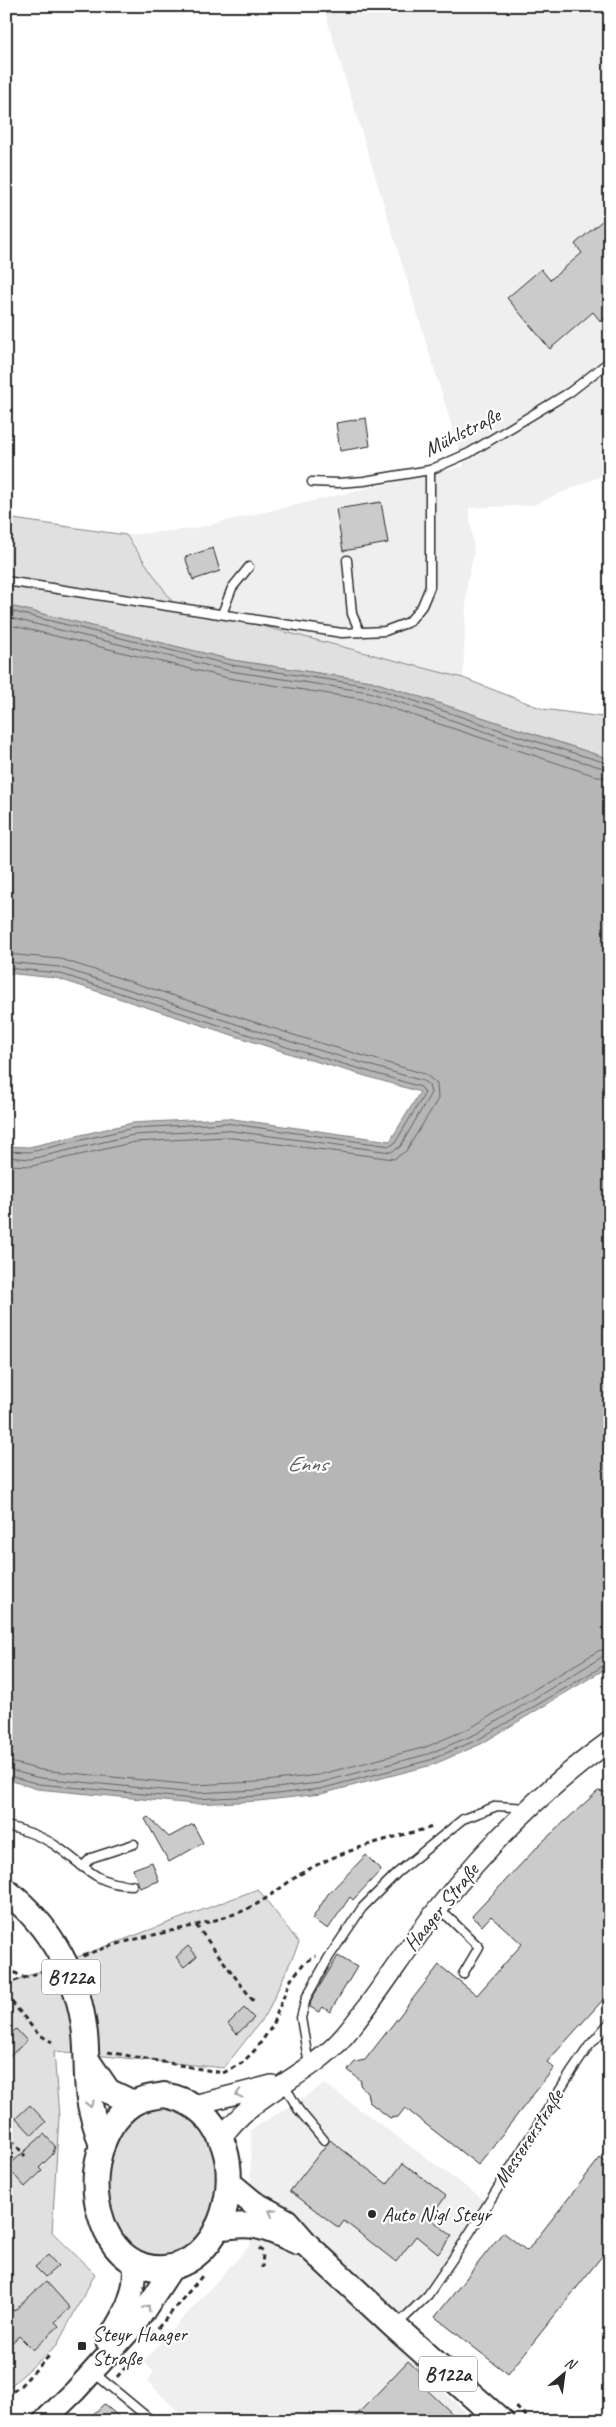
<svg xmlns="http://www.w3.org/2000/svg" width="616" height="2427" viewBox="0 0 616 2427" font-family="Caveat,sans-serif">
<rect width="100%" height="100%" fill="#fff"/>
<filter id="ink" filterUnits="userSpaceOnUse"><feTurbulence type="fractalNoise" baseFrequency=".02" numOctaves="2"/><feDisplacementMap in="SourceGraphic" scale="10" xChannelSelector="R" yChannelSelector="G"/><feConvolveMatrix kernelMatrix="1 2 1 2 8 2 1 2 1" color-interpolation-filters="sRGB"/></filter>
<g filter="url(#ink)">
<!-- built -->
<g fill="#efefef">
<path d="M 323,6 L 610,6 L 610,472 L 533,505 L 469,508 L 474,552 L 467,583 L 463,678 L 173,603 L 126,535 L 192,529 L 464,466 Z"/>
<path d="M 325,2084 L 484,2200 L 393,2344 L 475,2421 L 188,2421 L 147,2381 L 154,2372 L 143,2362 L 250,2245 L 251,2130 Z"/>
</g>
<!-- green -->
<g fill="#e0e0e0" stroke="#868686">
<path d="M 6,518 L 126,535 L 173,603 L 463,678 L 543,709 L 610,718 L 610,759 L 371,681 L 232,660 L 6,605 Z"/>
<path d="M 258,1889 L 299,1943 L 267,2013 L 224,2068 L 54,2051 L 59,2117 L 52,2232 L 95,2274 L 57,2345 L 6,2390 L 6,1984 Z"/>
<path d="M 162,2108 C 239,2115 230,2257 160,2255 C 98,2253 93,2144 137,2115 C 145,2111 154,2109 162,2108 Z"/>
</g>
<!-- water -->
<path fill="#b6b6b6" stroke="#7e7e7e" d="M 6,605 L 232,660 L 371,681 L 610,759 L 610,1666 L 481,1744 L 432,1765 L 321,1794 L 259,1801 L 194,1804 L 37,1789 L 6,1779 L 6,1146 L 29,1147 L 132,1123 L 226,1118 L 390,1141 L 420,1092 L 294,1055 L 56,978 L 6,973 Z"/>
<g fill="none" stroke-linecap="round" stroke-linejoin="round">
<!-- shore -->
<g stroke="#636363" stroke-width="1">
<path d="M 6,610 L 231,665 L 370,686 L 518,736 L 610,764"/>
<path d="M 6,617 L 230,671 L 369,692 L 516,742 L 610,770"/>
<path d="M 6,624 L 228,678 L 367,700 L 599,777 L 610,778"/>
<path d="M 6,954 L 61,959 L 300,1037 L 425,1074 L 437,1084 L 438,1099 L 406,1151 L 394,1159 L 225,1137 L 135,1142 L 32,1166 L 6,1165"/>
<path d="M 6,962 L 59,967 L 298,1044 L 423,1081 L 429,1085 L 431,1093 L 400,1147 L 391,1152 L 225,1130 L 133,1135 L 31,1159 L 6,1157"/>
<path d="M 6,968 L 58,973 L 296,1050 L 421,1087 L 425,1093 L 395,1143 L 390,1146 L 225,1123 L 133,1128 L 30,1152 L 6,1151"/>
<path d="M 6,1761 L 41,1770 L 194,1785 L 258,1782 L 318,1775 L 426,1747 L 472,1727 L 598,1651 L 610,1648"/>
<path d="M 6,1769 L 40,1778 L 194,1793 L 258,1790 L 319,1783 L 428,1754 L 476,1734 L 602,1657 L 610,1655"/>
<path d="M 6,1775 L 39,1784 L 194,1799 L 259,1796 L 320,1789 L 430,1760 L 479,1739 L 610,1662"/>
</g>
</g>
<!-- building -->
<g fill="#cbcbcb" stroke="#2b2b2b">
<path d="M 610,214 L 610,314 L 601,322 L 593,312 L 550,349 L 507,298 L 541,269 L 550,280 L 582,253 L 575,244 Z"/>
<path d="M 366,418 L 370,446 L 340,451 L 336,423 Z"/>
<path d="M 381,502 L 388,543 L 343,551 L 336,509 Z"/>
<path d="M 213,548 L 220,571 L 193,580 L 185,557 Z"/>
<path d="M 598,1791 L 610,1793 L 610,1893 L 604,1899 L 610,1904 L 610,1992 L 547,2062 L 554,2068 L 478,2165 L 405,2108 L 398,2117 L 390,2118 L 369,2102 L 367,2092 L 360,2085 L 361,2081 L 348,2070 L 355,2062 L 365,2060 L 439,1965 L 477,1995 L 522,1944 L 491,1916 L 482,1926 L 472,1916 L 541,1843 Z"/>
<path d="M 148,1817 L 169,1837 L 193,1824 L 203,1843 L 169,1862 L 145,1819 Z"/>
<path d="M 366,1855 L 381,1870 L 353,1900 L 350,1897 L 328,1929 L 312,1919 L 328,1894 Z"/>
<path d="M 152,1862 L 159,1881 L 140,1888 L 133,1869 Z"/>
<path d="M 188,1946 L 197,1956 L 184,1967 L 176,1957 Z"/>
<path d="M 338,1956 L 357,1967 L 330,2012 L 323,2007 L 319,2012 L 310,2007 L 311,2000 Z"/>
<path d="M 244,2008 L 254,2018 L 237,2034 L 228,2024 Z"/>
<path d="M 16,2029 L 27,2041 L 6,2059 L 6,2039 Z"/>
<path d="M 30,2105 L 46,2122 L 32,2135 L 16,2118 Z"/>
<path d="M 44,2134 L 55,2146 L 53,2154 L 39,2168 L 42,2171 L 25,2187 L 7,2167 Z"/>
<path d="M 330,2140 L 387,2184 L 403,2163 L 446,2196 L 430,2218 L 452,2236 L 438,2254 L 416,2236 L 396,2262 L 344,2221 L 339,2228 L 290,2191 Z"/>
<path d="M 600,2158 L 610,2166 L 610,2246 L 508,2374 L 435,2317 L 503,2232 L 527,2251 Z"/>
<path d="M 48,2255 L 58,2266 L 45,2277 L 35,2267 Z"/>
<path d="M 46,2281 L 70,2308 L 55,2322 L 59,2326 L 33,2350 L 19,2336 L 6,2348 L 6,2303 L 14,2311 Z"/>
<path d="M 408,2361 L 428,2380 L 422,2385 L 460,2421 L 351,2421 Z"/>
<path d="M 104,2404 L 124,2421 L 86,2421 Z"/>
</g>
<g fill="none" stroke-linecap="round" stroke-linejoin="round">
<!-- service casing -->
<g stroke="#2b2b2b" stroke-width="11">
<g id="service">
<path d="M 312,482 L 338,483 L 364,481 L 430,470 L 469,453 L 570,392 L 610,361"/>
<path d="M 347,560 L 352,614 L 360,632"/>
<path d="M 6,581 L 342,633 L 385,631 L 409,622 L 422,606 L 430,587 L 430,470"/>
<path d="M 222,614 L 232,588 L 249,567"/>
<path d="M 6,1826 C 24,1830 44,1837 59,1848 C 86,1867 97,1885 132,1885"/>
<path d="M 82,1867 L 91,1858 L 134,1844"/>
<path d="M 437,1910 L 448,1917 L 479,1947 L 463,1974"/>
<path d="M 309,2065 L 301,2018 L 306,1998 L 329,1957 L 362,1908 L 397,1873 L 463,1819 L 497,1806 L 527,1808"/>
<path d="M 284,2084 L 298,2109 L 324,2140"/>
<path d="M 396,2326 L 428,2295 L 460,2248 L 572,2071 L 589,2046 L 610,2022"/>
<path d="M 94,2373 L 152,2421"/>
</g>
</g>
<!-- tertiary casing -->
<g stroke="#2b2b2b" stroke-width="22">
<g id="tertiary">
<path d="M 194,2105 L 272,2085"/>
<path d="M 221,2139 C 252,2092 310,2077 345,2035 C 378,1996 405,1950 437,1910 C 486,1847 545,1788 610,1741"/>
</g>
</g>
<!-- secondary casing -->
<g stroke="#2b2b2b" stroke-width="25">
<g id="secondary">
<path d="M 107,2342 C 123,2315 137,2295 134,2263"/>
<path d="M 44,2421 L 75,2391 L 135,2325 L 173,2267"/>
</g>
</g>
<!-- primary casing -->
<g stroke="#2b2b2b" stroke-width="28">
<g id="primary">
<path d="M 6,1891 C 51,1926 79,1977 85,2034 C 87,2053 86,2072 88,2091 C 89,2109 97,2129 102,2146"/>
<path d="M 87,2060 L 108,2091 L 133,2103"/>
<path d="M 164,2095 C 270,2114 233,2290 144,2266 C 120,2259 106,2237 100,2214 C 89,2178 99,2126 132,2104 C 141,2098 153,2097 164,2095 Z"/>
<path d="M 229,2183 L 253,2203 L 286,2221 L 307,2245 L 395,2327 L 501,2421"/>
<path d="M 217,2228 C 256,2221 264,2227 298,2242"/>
</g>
</g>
<!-- path -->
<g stroke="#2b2b2b" stroke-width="3" stroke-dasharray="5 4" stroke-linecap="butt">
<path d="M 196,1925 L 254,2002"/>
<path d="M 83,1956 C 133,1935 189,1931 240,1912 C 267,1902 286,1881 311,1868 C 349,1848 391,1838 433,1827"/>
<path d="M 6,1968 L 23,1977"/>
<path d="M 6,1984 L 46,1970"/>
<path d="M 6,1995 L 38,2034 L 52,2042"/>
<path d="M 108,2052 L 223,2073 L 242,2063 L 256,2049 L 271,2028 L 290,1981 L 304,1963 L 316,1956"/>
<path d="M 6,2133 L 25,2156"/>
<path d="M 259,2248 L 263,2252 L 262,2268"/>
<path d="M 152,2335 L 203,2275"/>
<path d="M 117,2377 L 134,2357"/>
<path d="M 6,2397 L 21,2385 L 49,2356"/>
<path d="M 516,2407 L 532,2421"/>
</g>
<!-- service -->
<use href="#service" stroke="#fff" stroke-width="8"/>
<!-- tertiary -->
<use href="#tertiary" stroke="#fff" stroke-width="19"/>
<!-- secondary -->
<use href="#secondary" stroke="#fff" stroke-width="21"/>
<!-- primary -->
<use href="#primary" stroke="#fff" stroke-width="24"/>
</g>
<!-- one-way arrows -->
<defs><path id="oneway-chevron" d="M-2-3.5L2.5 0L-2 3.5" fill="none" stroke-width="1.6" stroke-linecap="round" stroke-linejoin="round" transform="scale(1.25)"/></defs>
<g stroke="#a0a0a0">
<use href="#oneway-chevron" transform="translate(239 2094) rotate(165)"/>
<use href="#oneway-chevron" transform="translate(90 2104) rotate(76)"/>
<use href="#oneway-chevron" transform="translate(272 2212) rotate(-151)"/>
<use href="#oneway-chevron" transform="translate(147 2308) rotate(-59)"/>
</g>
</g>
<!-- markers -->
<g fill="#2b2b2b" stroke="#fff" stroke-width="2">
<circle cx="372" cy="2214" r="5"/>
<rect x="77" y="2341" width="10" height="10" rx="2.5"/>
</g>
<g text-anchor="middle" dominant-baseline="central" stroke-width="4.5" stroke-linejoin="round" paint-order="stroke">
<!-- shield labels -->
<g fill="#fff" stroke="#6b6b6b" stroke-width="1">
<rect x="42" y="1959.5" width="58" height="35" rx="4"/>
<rect x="419" y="2356.5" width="58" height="35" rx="4"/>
</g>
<g font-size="20" font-weight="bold" fill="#2b2b2b">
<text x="71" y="1977">B122a</text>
<text x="448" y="2374">B122a</text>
</g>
<!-- street labels -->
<g font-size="21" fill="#2b2b2b" stroke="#fff">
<text transform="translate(462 432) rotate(-27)">Mühlstraße</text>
<text transform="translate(441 1907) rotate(-51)">Haager Straße</text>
<text transform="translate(528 2138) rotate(-57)">Messererstraße</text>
</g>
<!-- poi labels -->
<g font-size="21" fill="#2b2b2b" stroke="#fff" text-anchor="start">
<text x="382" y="2214">Auto Nigl Steyr</text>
<text x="92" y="2334">Steyr Haager<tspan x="92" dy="24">Straße</tspan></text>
</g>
<!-- water labels -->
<g font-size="22" font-style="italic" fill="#5c5c5c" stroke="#fff">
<text x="307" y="1464">Enns</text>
</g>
</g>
<!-- margin -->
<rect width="616" height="2427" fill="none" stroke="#fff" stroke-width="25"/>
<rect x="12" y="12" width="591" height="2402" fill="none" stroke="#2b2b2b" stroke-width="2" filter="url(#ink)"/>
<!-- north arrow -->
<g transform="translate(564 2374) rotate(29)" stroke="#ffffff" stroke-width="4" paint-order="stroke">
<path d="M0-4L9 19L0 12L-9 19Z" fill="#2b2b2b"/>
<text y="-8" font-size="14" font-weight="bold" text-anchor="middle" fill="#2b2b2b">N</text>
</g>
</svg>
